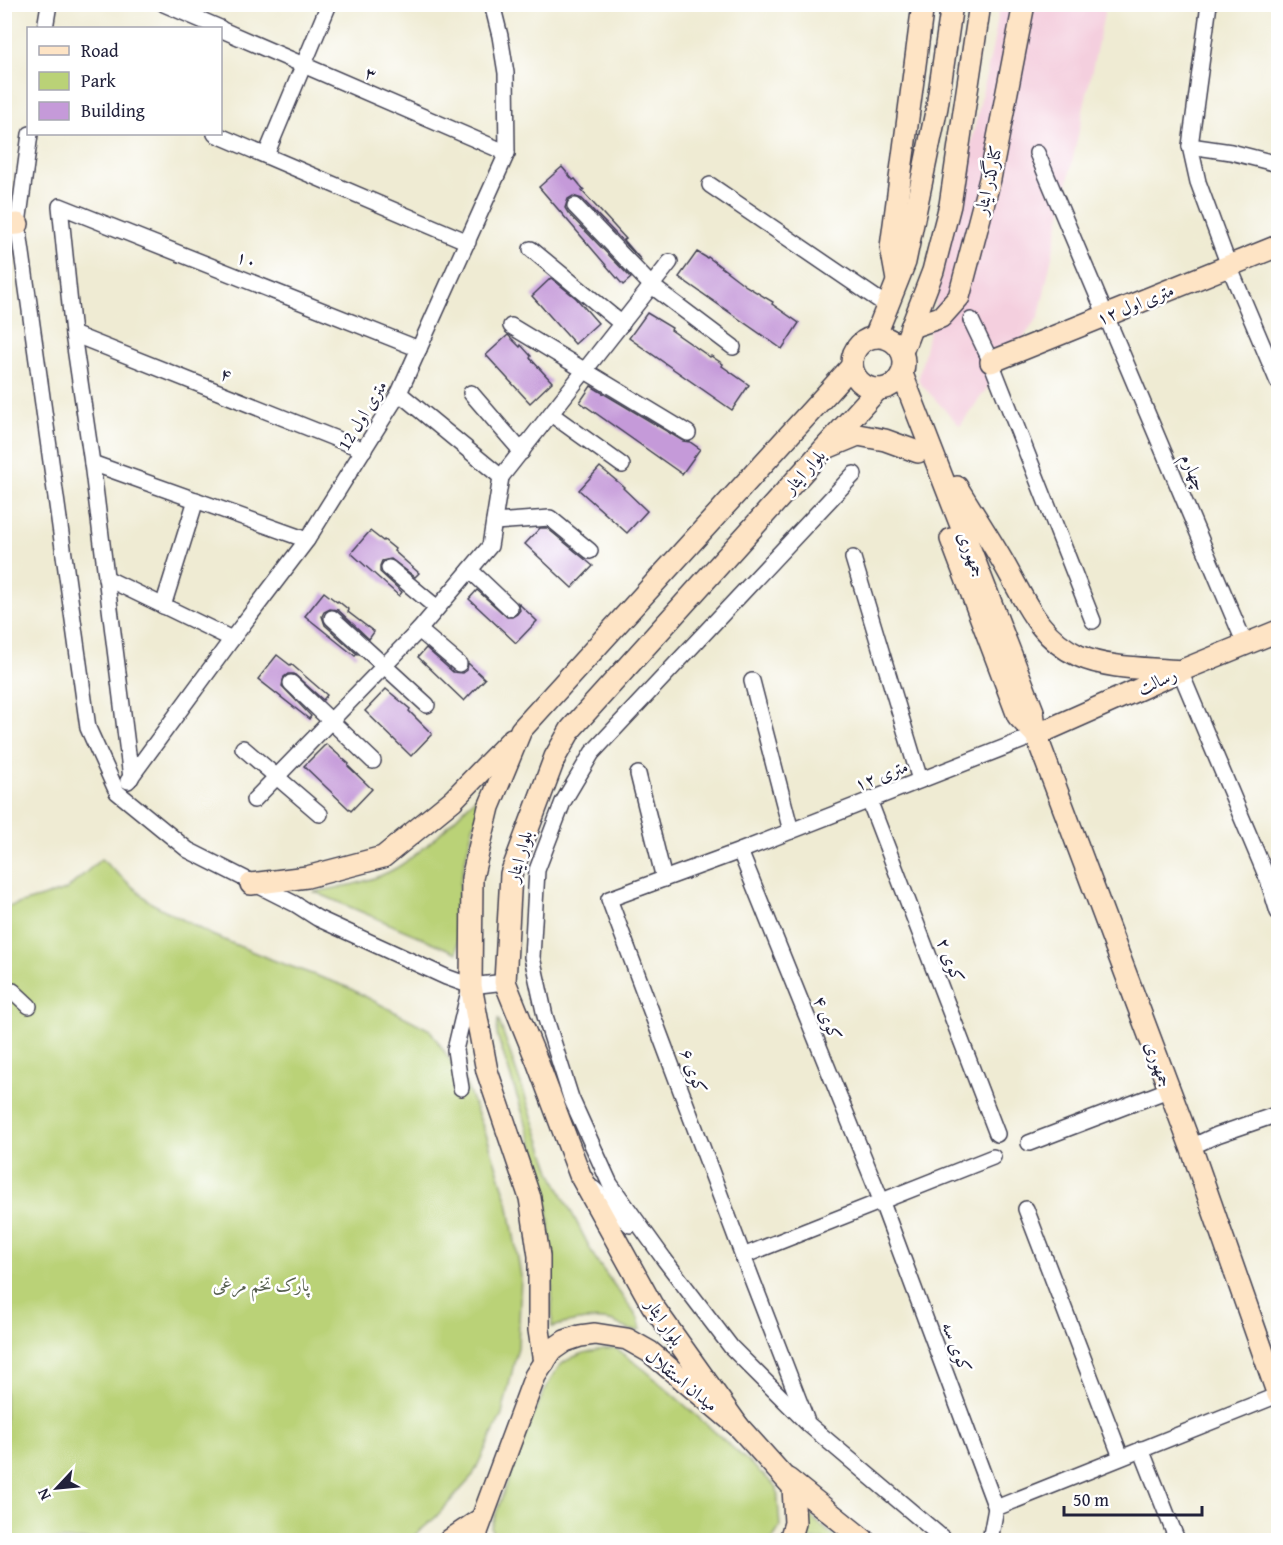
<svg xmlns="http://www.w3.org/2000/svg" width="1283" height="1545" viewBox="0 0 1283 1545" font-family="'Gentium Book Plus',Amiri,serif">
<rect width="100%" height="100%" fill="#fff"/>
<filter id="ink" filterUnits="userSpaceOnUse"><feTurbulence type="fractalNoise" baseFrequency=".0167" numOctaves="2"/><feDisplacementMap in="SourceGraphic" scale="12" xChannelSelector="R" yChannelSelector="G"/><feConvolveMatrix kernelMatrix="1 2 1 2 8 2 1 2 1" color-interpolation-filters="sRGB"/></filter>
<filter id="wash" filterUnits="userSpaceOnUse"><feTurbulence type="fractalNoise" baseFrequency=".008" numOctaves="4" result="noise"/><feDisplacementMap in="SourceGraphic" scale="24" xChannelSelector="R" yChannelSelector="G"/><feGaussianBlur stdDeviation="1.35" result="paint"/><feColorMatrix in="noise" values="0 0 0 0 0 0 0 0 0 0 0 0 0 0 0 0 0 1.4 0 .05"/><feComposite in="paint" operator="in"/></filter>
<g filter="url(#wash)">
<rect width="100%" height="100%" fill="#efebd3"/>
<!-- built -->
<path fill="#f4cfde" d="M 1000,5 L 1106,5 L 1039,316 L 960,426 L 918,381 L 993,45 Z"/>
<!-- green -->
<g fill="#bad277" stroke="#6e7a59" stroke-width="1.5">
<path d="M 490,783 L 473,827 L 460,883 L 457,953 L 315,892 C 342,887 373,882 398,867 C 432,845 461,812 490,783 Z"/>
<path d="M 101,859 L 151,903 L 212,935 L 270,959 L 345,986 L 430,1030 L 465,1082 L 486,1134 L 508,1202 L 521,1276 L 518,1347 L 502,1414 L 472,1477 L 435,1518 L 409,1540 L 5,1540 L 4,908 L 66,890 Z"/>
<path d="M 498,1018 L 552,1174 L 596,1260 L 638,1318 L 641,1330 C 628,1333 622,1324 610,1321 C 593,1317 569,1322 552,1327 L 552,1252 L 544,1179 L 497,1035 Z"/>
<path d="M 615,1348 L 645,1370 L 777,1487 L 780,1527 L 772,1540 L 494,1540 L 491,1527 C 503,1496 542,1379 563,1363 C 579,1352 597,1349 615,1348 Z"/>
<path d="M 807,1513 L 838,1540 L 799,1540 Z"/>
</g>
<g id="blocks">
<!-- building -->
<g fill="#c59ad9">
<path d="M 562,167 L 573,180 L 575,179 L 584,190 L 582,191 L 626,239 L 624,240 L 642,261 L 582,199 L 573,196 L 568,199 L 565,208 L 568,213 L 631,278 L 623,285 L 539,187 Z"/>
<path d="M 697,252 L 707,258 L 708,257 L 746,286 L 773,302 L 772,304 L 799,323 L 782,349 L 679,277 Z"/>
<path d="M 551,278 L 576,298 L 598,323 L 575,344 L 532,296 Z"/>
<path d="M 647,313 L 672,328 L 671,330 L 710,357 L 711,356 L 723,364 L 722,366 L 749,385 L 732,410 L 629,338 Z"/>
<path d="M 508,335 L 520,347 L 521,345 L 531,356 L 530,358 L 552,382 L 530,403 L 486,355 Z"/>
<path d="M 591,386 L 683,441 L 690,442 L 700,449 L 682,474 L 580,402 Z"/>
<path d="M 600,467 L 624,487 L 623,488 L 647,511 L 627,533 L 579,490 Z"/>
<path d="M 540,528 L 547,528 L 593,566 L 572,588 L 525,544 Z"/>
<path d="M 370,531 L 383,541 L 384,540 L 395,549 L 394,551 L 419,573 L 415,577 L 391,559 L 382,561 L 380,566 L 380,572 L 402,592 L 399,596 L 351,553 Z"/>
<path d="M 477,590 L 507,617 L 512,617 L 517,614 L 520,610 L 518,603 L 537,621 L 516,643 L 469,599 Z"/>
<path d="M 324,592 L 337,602 L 338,601 L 349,610 L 348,612 L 374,632 L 369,639 L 338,610 L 330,609 L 324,612 L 322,616 L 325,625 L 357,654 L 355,656 L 305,616 Z"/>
<path d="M 426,648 L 453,672 L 463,673 L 467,670 L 468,663 L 485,679 L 464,701 L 418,657 Z"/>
<path d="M 277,655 L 290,665 L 291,664 L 327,695 L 323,700 L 294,674 L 288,674 L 284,677 L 282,686 L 311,716 L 309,719 L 258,679 Z"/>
<path d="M 386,689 L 410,709 L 409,711 L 432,734 L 411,756 L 365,711 Z"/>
<path d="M 326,744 L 349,764 L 348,766 L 372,789 L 351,811 L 304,766 Z"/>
</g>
</g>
</g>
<g filter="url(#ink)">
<use href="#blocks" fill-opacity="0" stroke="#414052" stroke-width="1.5"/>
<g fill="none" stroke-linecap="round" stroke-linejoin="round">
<!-- street casing -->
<g stroke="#414052" stroke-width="18">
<g id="street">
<path d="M 164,4 L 220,28"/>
<path d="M 1209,4 L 1190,146 L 1198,182 L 1229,266 L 1278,382"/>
<path d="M 45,28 L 49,4"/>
<path d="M 220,29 L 507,153"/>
<path d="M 30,134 L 18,224 L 88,728 L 117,792 L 188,850 L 295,904 L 317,918 L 446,977 L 471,986 L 505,982"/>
<path d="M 215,134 L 468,242"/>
<path d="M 1190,146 L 1231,152 L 1278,164"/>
<path d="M 1037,153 L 1245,644"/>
<path d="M 266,155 L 329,4"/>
<path d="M 710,185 L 889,307"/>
<path d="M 575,206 L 652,286 L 733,347"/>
<path d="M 531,249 L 622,324"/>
<path d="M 971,320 L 991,362 L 1093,621"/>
<path d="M 511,326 L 688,433"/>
<path d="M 73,334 L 364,450"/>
<path d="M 471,393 L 522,452"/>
<path d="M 551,414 L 622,465"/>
<path d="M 92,463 L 307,540"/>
<path d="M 854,474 L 592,753 L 563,802 L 537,870 L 532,957 L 545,1016 L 571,1098 L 610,1184 L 664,1259 L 731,1347 L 808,1424 L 945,1540"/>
<path d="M 501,477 L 670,262"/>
<path d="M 494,522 L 550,518 L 590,551"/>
<path d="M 853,558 L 920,780"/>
<path d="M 389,568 L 437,608"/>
<path d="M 470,570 L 510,608"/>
<path d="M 106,578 L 232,639"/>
<path d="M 163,606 L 196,500"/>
<path d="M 332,618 L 427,705"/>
<path d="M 419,630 L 459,664"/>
<path d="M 1180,671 L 1268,880 L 1278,912"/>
<path d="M 752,681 L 791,831"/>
<path d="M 291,683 L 373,761"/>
<path d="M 243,748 L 320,814"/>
<path d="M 638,774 L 664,879"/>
<path d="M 131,778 L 92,463 L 73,334 L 60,206 L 419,349"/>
<path d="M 128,781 L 232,639 L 307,540 L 399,393 L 507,153 L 506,73 L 500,36 L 492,4"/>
<path d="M 254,800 L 419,630 L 490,546 L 501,477 L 399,393"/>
<path d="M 869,800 L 997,1134"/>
<path d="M 740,851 L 881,1200 L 996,1508"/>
<path d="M 13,991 L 29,1006"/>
<path d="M 461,1088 L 455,1050 L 469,991"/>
<path d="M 1029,1143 L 1168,1090"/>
<path d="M 1191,1147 L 1217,1135 L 1278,1114"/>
<path d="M 594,1189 L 630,1225"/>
<path d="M 1026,1209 L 1121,1457"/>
<path d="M 743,1256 L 993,1157"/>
<path d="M 806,1419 L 743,1256 L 609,899 L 740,851 L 1036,735"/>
<path d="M 1141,1449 L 1177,1540"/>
<path d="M 996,1508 L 1278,1395"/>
<path d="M 990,1540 L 996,1508"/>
</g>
</g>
<!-- secondary casing -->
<g stroke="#414052" stroke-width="24">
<g id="secondary">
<path d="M 4,225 L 18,224"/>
<path d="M 897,280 L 891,247 L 923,4"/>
<path d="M 911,327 L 941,317 L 959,297 L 990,179 L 1024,4"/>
<path d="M 875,337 L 905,262 L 937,107 L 952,4"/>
<circle cx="878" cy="363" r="26"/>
<path d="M 902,352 L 933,271 L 950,205 L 980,4"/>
<path d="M 991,362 L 1278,246"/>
<path d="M 902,374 L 1033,711 L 1036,735 L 1191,1147 L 1278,1395"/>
<path d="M 829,447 L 858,435 L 885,440 L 918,452"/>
<path d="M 957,487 C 972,512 988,536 1003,562 C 1024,598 1038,638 1079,656 C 1107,669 1149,668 1180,671"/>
<path d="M 951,539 L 1018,716 L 1036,735"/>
<path d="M 1036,735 L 1180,671 L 1278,631"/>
<path d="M 251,884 L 307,877 L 383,857 L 453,800 L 512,739"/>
<path d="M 544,1363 L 539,1330 L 539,1256 L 530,1198 L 487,1071 L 471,986 L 472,878 L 489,807 L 521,730 L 852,366"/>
<path d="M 739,1427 L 652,1305 L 580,1175 L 537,1061 L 505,982 L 511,874 L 555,757 L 571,729 L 878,389"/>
<path d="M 788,1479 L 864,1540"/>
<path d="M 450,1540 L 481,1519"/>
<path d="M 477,1540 L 477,1532 L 535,1376 L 552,1350 L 565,1341 L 580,1336 L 595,1334 L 627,1339 L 650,1352 L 739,1427 L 793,1487 L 795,1523 L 790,1540"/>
</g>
</g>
<!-- street -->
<use href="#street" stroke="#fff" stroke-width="15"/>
<!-- secondary -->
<use href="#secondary" stroke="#fee4c5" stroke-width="21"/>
</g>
</g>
<g text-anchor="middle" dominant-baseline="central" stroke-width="5" stroke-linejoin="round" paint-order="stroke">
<!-- street labels -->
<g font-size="18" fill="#22223b" stroke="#fff">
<text transform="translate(371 73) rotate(23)">۳</text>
<text transform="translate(988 180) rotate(-77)">کنارگذر ایثار</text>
<text transform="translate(247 259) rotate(22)">۱۰</text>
<text transform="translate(1135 304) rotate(-22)">۱۲ متری اول</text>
<text transform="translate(226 374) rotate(22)">۴</text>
<text transform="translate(362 415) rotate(-59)">12 متری اول</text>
<text transform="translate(804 471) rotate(-48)">بلوار ایثار</text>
<text transform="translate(1194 472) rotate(67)">چهارم</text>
<text transform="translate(972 554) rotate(69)">جمهوری</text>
<text transform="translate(1157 681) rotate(-24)">رسالت</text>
<text transform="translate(881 775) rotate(-21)">۱۲ متری</text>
<text transform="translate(519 856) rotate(-74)">بلوار ایثار</text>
<text transform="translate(951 960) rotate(69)">کوی ۲</text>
<text transform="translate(828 1018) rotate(68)">کوی ۴</text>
<text transform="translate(1159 1064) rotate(70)">جمهوری</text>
<text transform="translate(694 1071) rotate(70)">کوی ۶</text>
<text transform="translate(665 1322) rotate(56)">بلوار ایثار</text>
<text transform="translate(957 1347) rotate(69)">کوی سه</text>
<text transform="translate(682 1380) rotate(39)">میدان استقلال</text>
</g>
<!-- park labels -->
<g font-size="18" fill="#576050" stroke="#fff">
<text x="261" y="1284">پارک تخم مرغی</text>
</g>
</g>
<!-- margin -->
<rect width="1283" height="1545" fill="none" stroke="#fff" stroke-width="24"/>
<!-- legend -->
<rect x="27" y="27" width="195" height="108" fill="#ffffff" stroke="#a7a7b1" stroke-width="1.5"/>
<rect x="39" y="46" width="30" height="9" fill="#fee4c5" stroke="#a7a7b1" stroke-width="1.5"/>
<text x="81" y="57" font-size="18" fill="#22223b">Road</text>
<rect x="39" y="72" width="30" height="18" fill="#bad277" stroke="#a7a7b1" stroke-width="1.5"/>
<text x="81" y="87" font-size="18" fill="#22223b">Park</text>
<rect x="39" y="102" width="30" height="18" fill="#c59ad9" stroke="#a7a7b1" stroke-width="1.5"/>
<text x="81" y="117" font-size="18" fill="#22223b">Building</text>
<!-- north arrow -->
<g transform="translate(57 1488) rotate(244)" stroke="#ffffff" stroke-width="4.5" paint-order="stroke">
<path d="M0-4.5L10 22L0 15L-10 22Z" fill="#22223b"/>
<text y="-9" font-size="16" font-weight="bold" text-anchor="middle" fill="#22223b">N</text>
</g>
<!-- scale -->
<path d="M1064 1506v9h138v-9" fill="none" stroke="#22223b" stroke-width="3"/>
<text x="1073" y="1506" font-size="18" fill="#22223b" stroke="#ffffff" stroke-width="4.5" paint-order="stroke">50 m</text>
</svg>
